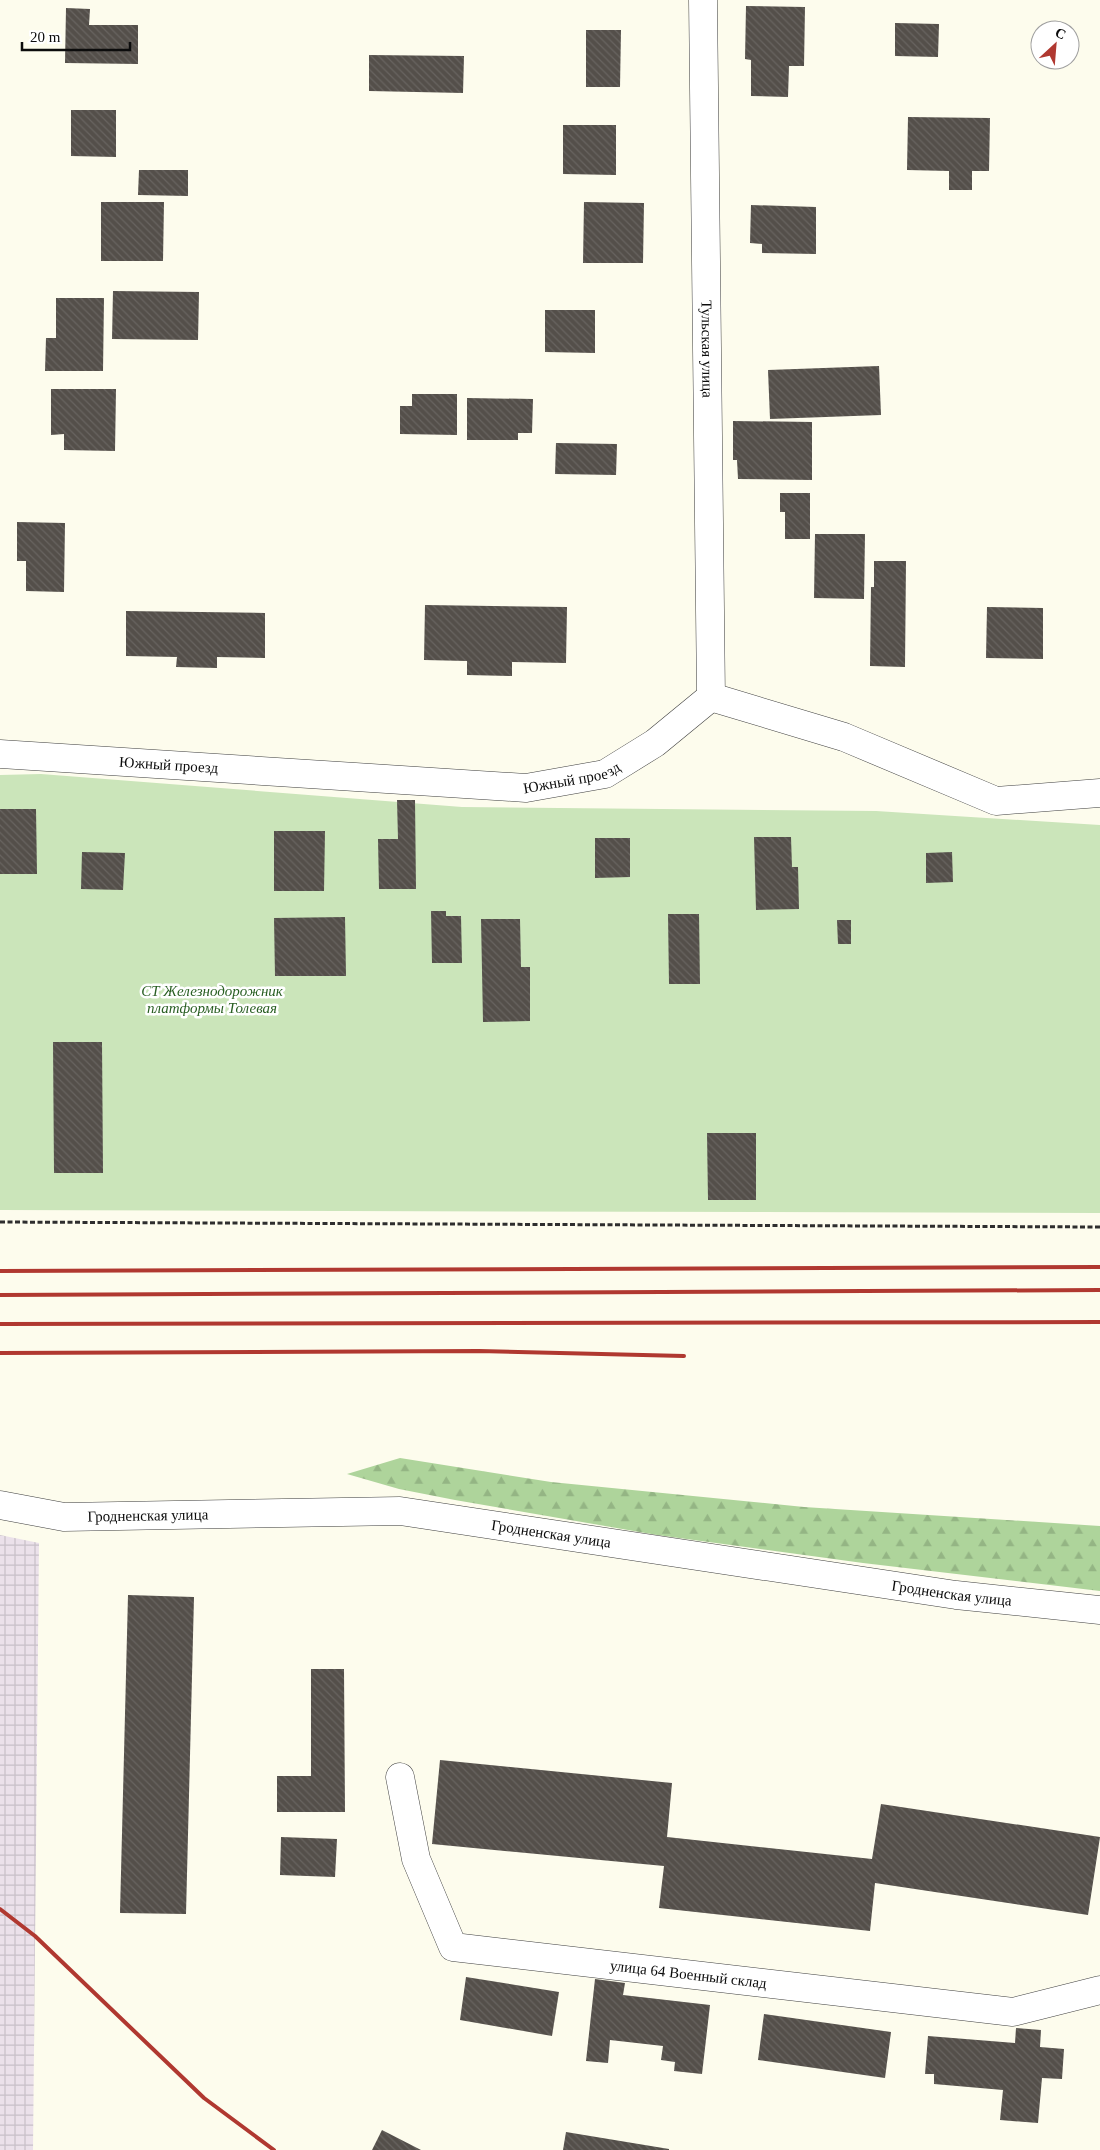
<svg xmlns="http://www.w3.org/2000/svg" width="1100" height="2150" viewBox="0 0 1100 2150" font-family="Georgia,serif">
<defs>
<pattern id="industrial-grid" width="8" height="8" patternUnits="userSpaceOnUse" patternTransform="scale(1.25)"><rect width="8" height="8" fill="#ebe1ea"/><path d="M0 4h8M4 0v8" fill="none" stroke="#c8c0c8"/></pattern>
<pattern id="forest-firs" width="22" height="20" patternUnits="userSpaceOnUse" patternTransform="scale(1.25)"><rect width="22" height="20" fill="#aed49b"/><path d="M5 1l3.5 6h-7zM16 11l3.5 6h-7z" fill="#94b584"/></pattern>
<pattern id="building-back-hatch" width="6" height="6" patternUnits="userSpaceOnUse" patternTransform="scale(1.25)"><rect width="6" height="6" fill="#544f4a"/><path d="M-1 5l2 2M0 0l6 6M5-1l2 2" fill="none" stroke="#686460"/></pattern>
</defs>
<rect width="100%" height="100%" fill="#fdfced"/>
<!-- industrial -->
<path fill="url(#industrial-grid)" d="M 0,1535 L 39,1543 L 33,2150 L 0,2150 Z"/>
<!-- forest -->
<path fill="url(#forest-firs)" d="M 400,1458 L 551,1482 L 804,1507 L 1100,1526 L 1100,1591 L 863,1563 L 657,1535 L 455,1500 L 399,1489 L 347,1474 Z"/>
<!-- garden -->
<path fill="#cbe5ba" d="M 41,774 L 462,807 L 876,811 L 1100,825 L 1100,1213 L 0,1210 L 0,775 Z"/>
<!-- building -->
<g fill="url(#building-back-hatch)">
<path d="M 746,6 L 805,7 L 804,66 L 789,66 L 788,97 L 751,96 L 751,60 L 745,59 Z"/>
<path d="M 66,8 L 90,9 L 89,25 L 138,25 L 138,64 L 65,63 Z"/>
<path d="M 895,23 L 939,24 L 938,57 L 895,56 Z"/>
<path d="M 586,30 L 621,30 L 620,87 L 586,87 Z"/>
<path d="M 369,55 L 464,56 L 463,93 L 369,91 Z"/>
<path d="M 71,110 L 116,110 L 116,157 L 71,156 Z"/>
<path d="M 908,117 L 990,118 L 989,171 L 972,171 L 972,190 L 949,190 L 949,171 L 907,170 Z"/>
<path d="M 563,125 L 616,125 L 616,175 L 563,174 Z"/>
<path d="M 139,170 L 188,170 L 188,196 L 138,195 Z"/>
<path d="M 101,202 L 164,202 L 163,261 L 101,261 Z"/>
<path d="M 584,202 L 644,203 L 643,263 L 583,263 Z"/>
<path d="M 751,205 L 816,207 L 816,254 L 762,253 L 762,244 L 750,243 Z"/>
<path d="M 113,291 L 199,292 L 198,340 L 112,339 Z"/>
<path d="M 56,298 L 104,298 L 103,371 L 45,371 L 46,338 L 56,338 Z"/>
<path d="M 545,310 L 595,310 L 595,353 L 545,352 Z"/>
<path d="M 879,366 L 881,415 L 770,419 L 768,370 Z"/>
<path d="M 51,389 L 116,389 L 115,451 L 64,450 L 64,434 L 51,435 Z"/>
<path d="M 412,394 L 457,394 L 457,435 L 400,434 L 400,406 L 412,406 Z"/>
<path d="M 467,398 L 533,399 L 532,433 L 518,433 L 518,440 L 467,440 Z"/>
<path d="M 733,421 L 812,422 L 812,480 L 738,479 L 737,460 L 733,460 Z"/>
<path d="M 556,443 L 617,444 L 616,475 L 555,474 Z"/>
<path d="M 780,493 L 810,493 L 810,539 L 785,539 L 785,512 L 780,512 Z"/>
<path d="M 17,522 L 65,523 L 64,592 L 26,591 L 26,561 L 17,561 Z"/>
<path d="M 815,534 L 865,534 L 864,599 L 814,598 Z"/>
<path d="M 874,561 L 906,561 L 905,667 L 870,666 L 871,587 L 874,587 Z"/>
<path d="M 425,605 L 567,607 L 566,663 L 512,662 L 512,676 L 467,675 L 467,661 L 424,660 Z"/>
<path d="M 987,607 L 1043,608 L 1043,659 L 986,658 Z"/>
<path d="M 126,611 L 265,613 L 265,658 L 217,657 L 217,668 L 176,667 L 177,657 L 126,656 Z"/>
<path d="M 397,800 L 415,800 L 416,889 L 379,889 L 378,839 L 398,839 Z"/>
<path d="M 0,809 L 36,809 L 37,874 L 0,874 Z"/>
<path d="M 274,831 L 325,831 L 324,891 L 274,891 Z"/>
<path d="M 754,837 L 791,837 L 792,867 L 798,867 L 799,909 L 756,910 Z"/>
<path d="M 595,838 L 630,838 L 630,877 L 595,878 Z"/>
<path d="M 82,852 L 125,853 L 123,890 L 81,889 Z"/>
<path d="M 952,852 L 953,882 L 926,883 L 926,853 Z"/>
<path d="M 431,911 L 446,911 L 446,916 L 461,916 L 462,963 L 432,963 Z"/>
<path d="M 668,914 L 699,914 L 700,984 L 669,984 Z"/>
<path d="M 345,917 L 346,976 L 275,976 L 274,918 Z"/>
<path d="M 481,919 L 520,919 L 521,967 L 530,967 L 530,1021 L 483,1022 Z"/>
<path d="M 837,920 L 851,920 L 851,944 L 838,944 Z"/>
<path d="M 53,1042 L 102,1042 L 103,1173 L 54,1173 Z"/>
<path d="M 707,1133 L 756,1133 L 756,1200 L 708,1200 Z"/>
<path d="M 128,1595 L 194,1597 L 186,1914 L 120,1913 Z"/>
<path d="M 311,1669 L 344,1669 L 345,1812 L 277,1812 L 277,1776 L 311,1776 Z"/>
<path d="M 440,1760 L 672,1783 L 667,1837 L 872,1859 L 881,1804 L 1100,1837 L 1088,1915 L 875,1883 L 870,1931 L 659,1908 L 664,1866 L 432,1844 Z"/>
<path d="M 281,1837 L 337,1839 L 335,1877 L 280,1875 Z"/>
<path d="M 466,1977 L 559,1992 L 552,2036 L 460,2020 Z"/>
<path d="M 595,1979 L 625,1983 L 623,1995 L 710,2005 L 702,2074 L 674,2071 L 675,2062 L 661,2060 L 663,2046 L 610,2040 L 608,2063 L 586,2061 Z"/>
<path d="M 764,2014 L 891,2032 L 885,2078 L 758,2060 Z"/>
<path d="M 1016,2028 L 1041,2030 L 1040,2047 L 1064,2049 L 1062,2079 L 1042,2078 L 1038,2123 L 1000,2120 L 1003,2090 L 934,2084 L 934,2074 L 925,2074 L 928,2036 L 1015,2043 Z"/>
<path d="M 382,2130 L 421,2150 L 372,2150 Z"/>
<path d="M 566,2132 L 669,2149 L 669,2150 L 563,2150 Z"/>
</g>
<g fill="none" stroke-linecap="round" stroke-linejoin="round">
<!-- street casing -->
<g stroke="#3f3f3f" stroke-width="29">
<g id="street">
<path id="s1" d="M 703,0 L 711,697"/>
<path d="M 711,697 L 844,737 L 996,801 L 1100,793"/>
<path id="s2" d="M 0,754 L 526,788 L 605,774 L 655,743 L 711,697"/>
<path id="s3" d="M 0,1505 L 64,1517 L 400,1511 L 956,1595 L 1100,1610"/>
<path id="s4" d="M 400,1777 L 416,1859 L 453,1947 L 1013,2012 L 1100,1990"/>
</g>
</g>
<!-- path -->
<path stroke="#2e2e2e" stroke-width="3" stroke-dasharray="5 2.5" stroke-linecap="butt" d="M 0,1222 L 1100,1227"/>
<!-- street -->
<use href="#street" stroke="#fff" stroke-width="28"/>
<!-- rail -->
<g stroke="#b03830" stroke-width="4">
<path d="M 0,1271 L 1100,1267"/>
<path d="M 0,1295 L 1100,1290"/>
<path d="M 0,1324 L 1100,1322"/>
<path d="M 0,1353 L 479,1351 L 684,1356"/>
<path d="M 0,1909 L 35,1936 L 204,2098 L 274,2150"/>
</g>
</g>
<g text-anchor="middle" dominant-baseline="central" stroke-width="5" stroke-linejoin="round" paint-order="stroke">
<!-- street labels -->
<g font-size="15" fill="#0c0c0c" stroke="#fff">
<text stroke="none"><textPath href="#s1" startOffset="349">Тульская улица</textPath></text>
<text stroke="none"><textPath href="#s2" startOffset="169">Южный проезд</textPath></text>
<text stroke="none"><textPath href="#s2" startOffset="574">Южный проезд</textPath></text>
<text stroke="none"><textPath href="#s3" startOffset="149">Гродненская улица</textPath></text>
<text stroke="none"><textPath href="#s3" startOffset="554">Гродненская улица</textPath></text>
<text stroke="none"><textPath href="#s3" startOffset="959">Гродненская улица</textPath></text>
<text stroke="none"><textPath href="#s4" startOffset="416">улица 64 Военный склад</textPath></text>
</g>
<!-- park labels -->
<g font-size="15" font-style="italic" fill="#285e22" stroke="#fff">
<text x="212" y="991">СТ Железнодорожник<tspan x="212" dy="17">платформы Толевая</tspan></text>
</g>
</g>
<!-- north arrow -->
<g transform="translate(1055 45) rotate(26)"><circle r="24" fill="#ffffff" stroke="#9e9e9e"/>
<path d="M0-4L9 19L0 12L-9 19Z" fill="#b03830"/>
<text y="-8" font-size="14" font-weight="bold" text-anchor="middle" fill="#0c0c0c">С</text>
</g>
<!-- scale -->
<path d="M22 42v8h108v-8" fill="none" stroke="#0c0c0c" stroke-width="2.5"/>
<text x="30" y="42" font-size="15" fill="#0c0c0c" stroke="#ffffff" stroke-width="4" paint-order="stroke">20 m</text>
</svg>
